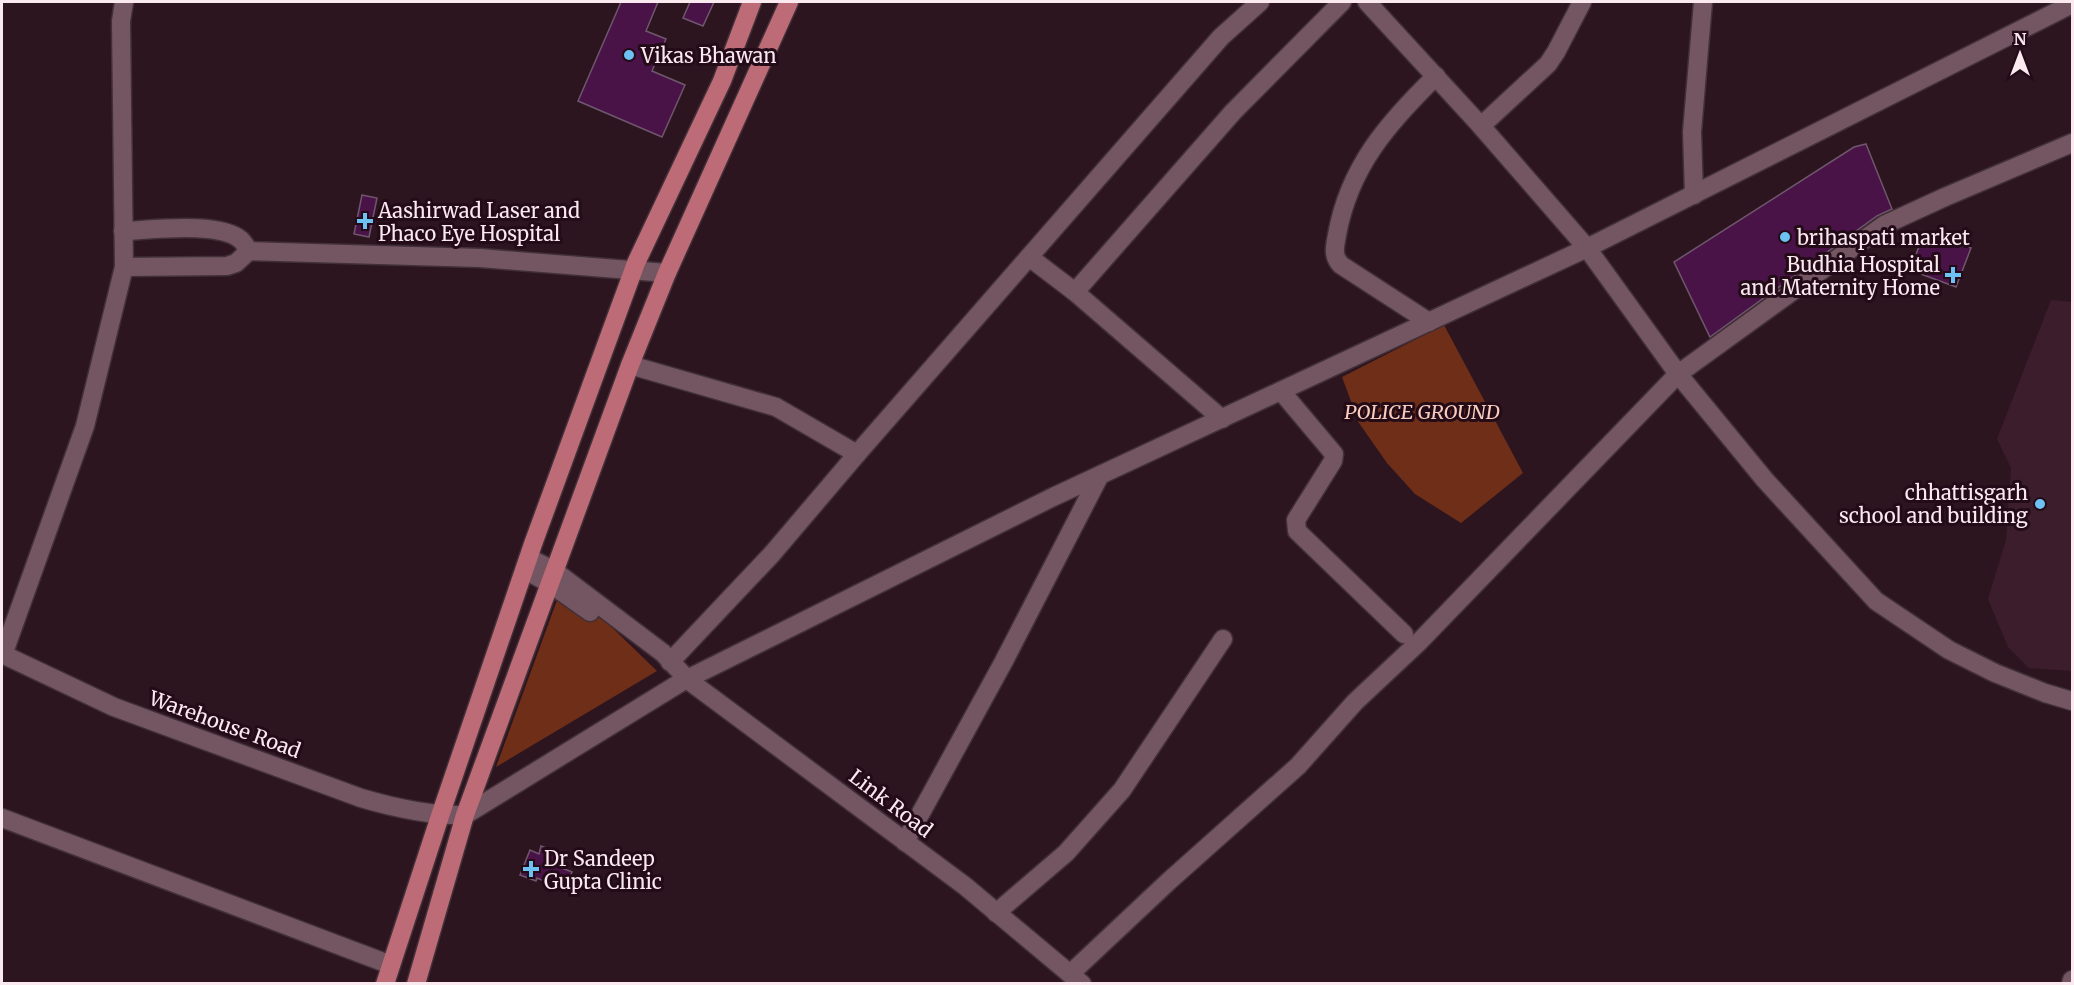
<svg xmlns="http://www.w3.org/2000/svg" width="2074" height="985" viewBox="0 0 2074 985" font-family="Merriweather,serif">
<rect width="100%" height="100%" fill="#2d1520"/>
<!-- built -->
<path fill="#3c1d2b" d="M 2051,300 L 2072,302 L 2072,671 L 2029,668 L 2008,647 L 1988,599 L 2006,540 L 2011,468 L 1997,439 Z"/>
<!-- green -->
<g fill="#6e2e17">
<path d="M 1444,325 L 1523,473 L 1461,523 L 1415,494 L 1387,463 L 1359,423 L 1342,377 Z"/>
<path d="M 564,581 L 657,671 L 496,767 Z"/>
</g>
<!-- building -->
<g fill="#4a1348" stroke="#6e576c" stroke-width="1.5">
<path d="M 621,2 L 658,2 L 646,31 L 666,39 L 652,71 L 685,85 L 662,137 L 578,101 Z"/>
<path d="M 690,2 L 714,2 L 703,26 L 683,18 Z"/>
<path d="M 1866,144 L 1892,209 L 1877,216 L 1710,337 L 1674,262 L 1854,147 Z"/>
<path d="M 362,195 L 377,198 L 369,237 L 354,234 Z"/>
<path d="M 1925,231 L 1971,248 L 1956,287 L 1910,270 Z"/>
<path d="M 541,846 L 567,856 L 562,868 L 572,872 L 565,890 L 537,878 L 536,881 L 520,875 L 530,850 L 539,854 Z"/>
</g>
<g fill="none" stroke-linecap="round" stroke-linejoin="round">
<!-- minor casing -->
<g stroke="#423038" stroke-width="21">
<g id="minor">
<path d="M 1481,126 L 1548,64 L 1556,52 L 1582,2"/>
<path d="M 1694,195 L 1692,132 L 1703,2"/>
<path d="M 123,231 C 151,230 220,221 241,240 C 244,243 247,248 249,251"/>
<path d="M 1029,257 L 1075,292 L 1222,419"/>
<path d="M 124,267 L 227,266 L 236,263 L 249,251 L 480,258 L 667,273"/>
<path d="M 1075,292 L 1233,112 L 1342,2"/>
<path d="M 1429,322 L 1341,265 C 1332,256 1335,246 1337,235 C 1349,167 1388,123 1436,76"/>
<path d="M 630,365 L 776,407 L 857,454"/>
<path d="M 1281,391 L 1334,454 L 1333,461 L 1296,520 L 1297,531 L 1404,634"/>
<path d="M 3,655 L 85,426 L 124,267 L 121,21 L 124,2"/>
<path d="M 670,662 L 772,554 L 857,454 L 1221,37 L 1260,2"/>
<path d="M 905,842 L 1004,661 L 1100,475"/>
<path d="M 996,913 L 1066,853 L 1122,790 L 1223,639"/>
<path d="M 1070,974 L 1169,881 L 1298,766 L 1355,702 L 1419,642 L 1678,374 L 1884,225 L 1945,197 L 2072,143"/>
<path d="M 2071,984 L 2072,980"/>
</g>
</g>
<!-- tertiary casing -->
<g stroke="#423038" stroke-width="21">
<g id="tertiary">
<path d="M 1367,2 L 1481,126 L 1587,248 L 1678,374 L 1765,480 L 1876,601 L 1949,650 L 1995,673 L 2045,693 L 2072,701"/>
<path d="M 529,558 L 553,570 L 663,653 L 688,680 L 965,886 L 1082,984"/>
<path d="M 525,570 L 549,583 L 590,612"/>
<path d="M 2,654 L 114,707 L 361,798 C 395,808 430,816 465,815 L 683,681 L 1053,497 L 1587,248 L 2072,4"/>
<path d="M 2,818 L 391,965"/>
</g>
</g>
<!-- primary casing -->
<g stroke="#423038" stroke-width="21">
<g id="primary">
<path d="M 385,984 L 440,816 L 533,544 L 636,263 L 722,81 L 752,2"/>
<path d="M 416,984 L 465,815 L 630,365 L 667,273 L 789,2"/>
</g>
</g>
<!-- minor -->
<use href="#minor" stroke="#745662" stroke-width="18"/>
<!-- tertiary -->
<use href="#tertiary" stroke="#745662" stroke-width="18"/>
<!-- primary -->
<use href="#primary" stroke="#bd6c77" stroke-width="18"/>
</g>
<!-- markers -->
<g fill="#6dc2f3" stroke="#230b17" stroke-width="2">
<circle cx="629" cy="55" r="6"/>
<path d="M362 212h6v6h6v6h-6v6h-6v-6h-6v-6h6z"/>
<circle cx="1785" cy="237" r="6"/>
<path d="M1950 266h6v6h6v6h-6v6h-6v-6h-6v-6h6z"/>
<circle cx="2040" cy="504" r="6"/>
<path d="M528 860h6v6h6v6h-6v6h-6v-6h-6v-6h6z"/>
</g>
<g text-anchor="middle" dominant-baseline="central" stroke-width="6" stroke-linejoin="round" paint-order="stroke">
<!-- poi labels -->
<g font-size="20" fill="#fbe9f0" stroke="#230b17" text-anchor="start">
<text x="641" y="55">Vikas Bhawan</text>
<text x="378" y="210">Aashirwad Laser and<tspan x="378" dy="23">Phaco Eye Hospital</tspan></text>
<text x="1797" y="237">brihaspati market</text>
<text x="1940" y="264" text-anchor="end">Budhia Hospital<tspan x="1940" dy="23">and Maternity Home</tspan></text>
<text x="2028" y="492" text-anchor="end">chhattisgarh<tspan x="2028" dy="23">school and building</tspan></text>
<text x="544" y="858">Dr Sandeep<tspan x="544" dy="23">Gupta Clinic</tspan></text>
</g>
<!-- park labels -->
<g font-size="20" font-style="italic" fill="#f9ccbd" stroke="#230b17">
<text x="1422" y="411">POLICE GROUND</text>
</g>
<!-- street labels -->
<g font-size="20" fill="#fbe9f0" stroke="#230b17">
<text transform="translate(225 724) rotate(20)">Warehouse Road</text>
<text transform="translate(891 803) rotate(37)">Link Road</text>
</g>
</g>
<!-- border -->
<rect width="2074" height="985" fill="none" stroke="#fbe9f0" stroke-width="6"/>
<!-- north arrow -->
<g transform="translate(2020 54)" stroke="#230b17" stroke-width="4.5" paint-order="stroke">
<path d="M0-4.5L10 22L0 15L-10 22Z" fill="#fbe9f0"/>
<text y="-9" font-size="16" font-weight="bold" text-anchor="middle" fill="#fbe9f0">N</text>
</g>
</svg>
